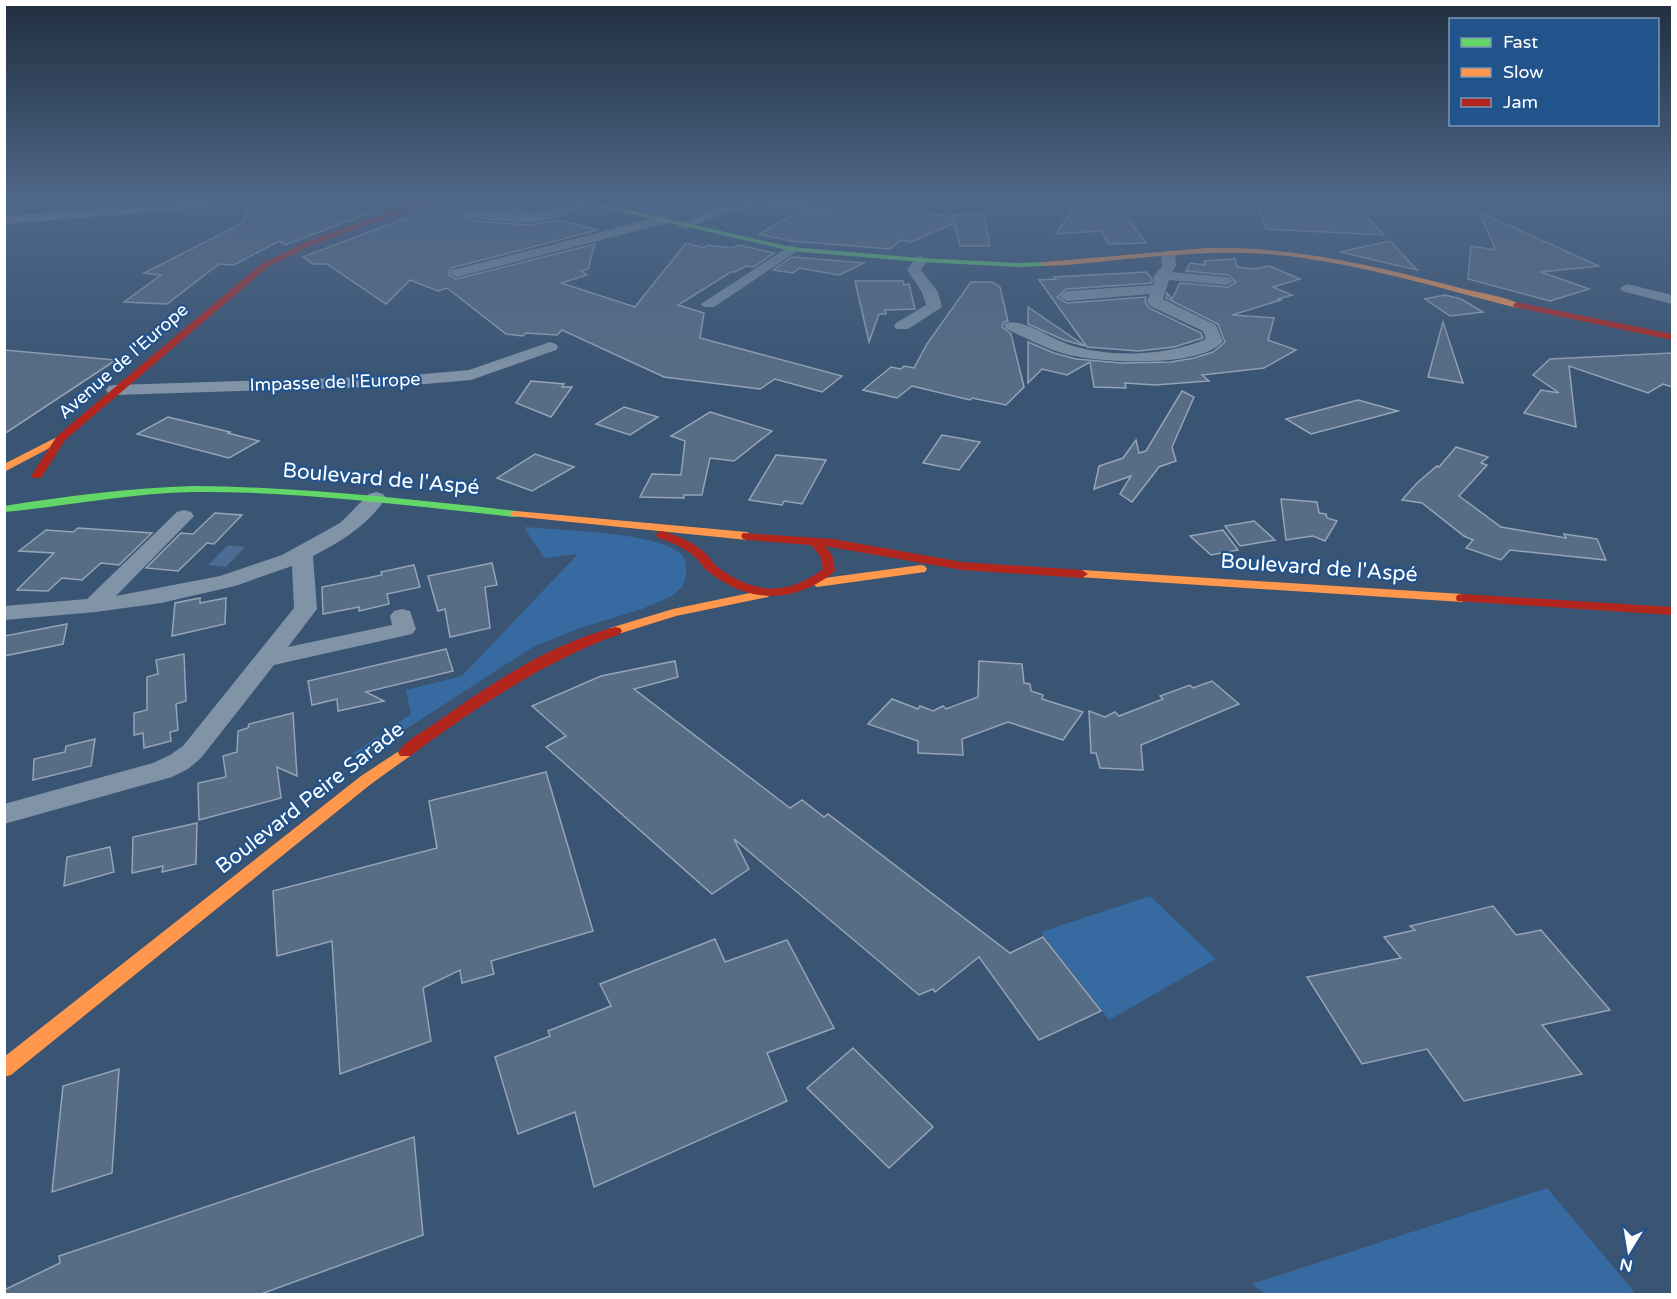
<svg xmlns="http://www.w3.org/2000/svg" width="1677" height="1299" viewBox="0 0 1677 1299" font-family="'Varela Round',sans-serif">
<rect width="100%" height="100%" fill="#3a5473"/>
<!-- green -->
<g fill="#366aa1">
<path d="M 524,527 C 557,530 661,532 682,555 C 689,564 686,577 683,586 L 672,596 L 642,609 L 580,628 L 533,647 L 366,755 L 352,754 L 411,714 L 406,690 L 462,676 L 578,554 L 544,558 Z"/>
<path d="M 1150,896 L 1216,959 L 1109,1020 L 1041,932 Z"/>
<path d="M 1547,1188 L 1636,1294 L 1265,1294 L 1252,1284 Z"/>
</g>
<!-- water -->
<path fill="#4b6d95" d="M 228,545 L 245,547 L 226,567 L 208,565 Z"/>
<!-- building -->
<g fill="#576c85" stroke="#95a4b6" stroke-width="1.5">
<path d="M 820,200 L 877,200 L 953,218 L 952,215 L 983,214 L 990,246 L 960,246 L 954,223 L 911,242 L 901,240 L 890,249 L 791,241 L 759,234 L 798,212 L 825,216 L 834,211 L 826,204 L 817,201 Z"/>
<path d="M 1079,200 L 1108,202 L 1103,208 L 1120,208 L 1146,243 L 1109,244 L 1101,231 L 1056,234 Z"/>
<path d="M 1255,200 L 1351,200 L 1384,235 L 1267,229 Z"/>
<path d="M 469,201 L 496,207 L 500,205 L 529,213 L 468,210 L 464,216 L 473,221 L 531,225 L 557,220 L 598,230 L 451,268 L 448,274 L 456,279 L 595,244 L 588,269 L 581,271 L 587,275 L 561,283 L 635,307 L 686,243 L 704,248 L 707,245 L 732,248 L 738,245 L 774,253 L 754,267 L 746,266 L 735,272 L 731,272 L 678,305 L 704,313 L 700,338 L 842,376 L 822,392 L 775,379 L 760,389 L 664,377 L 562,330 L 557,335 L 526,333 L 523,336 L 506,334 L 447,288 L 438,291 L 410,280 L 386,304 L 327,264 L 313,264 L 303,257 L 427,210 L 435,212 Z"/>
<path d="M 329,204 L 367,214 L 285,245 L 279,241 L 234,265 L 219,264 L 167,304 L 124,302 L 161,275 L 144,273 L 243,223 L 249,209 Z"/>
<path d="M 1479,212 L 1599,266 L 1541,272 L 1589,289 L 1550,301 L 1468,279 L 1471,246 L 1496,250 Z"/>
<path d="M 1390,241 L 1417,270 L 1340,252 Z"/>
<path d="M 792,257 L 864,263 L 839,275 L 799,268 L 793,273 L 773,270 Z"/>
<path d="M 1235,259 L 1237,267 L 1254,269 L 1269,266 L 1300,279 L 1273,287 L 1292,295 L 1278,299 L 1281,300 L 1232,315 L 1274,318 L 1268,340 L 1296,350 L 1264,368 L 1202,375 L 1209,381 L 1155,385 L 1125,383 L 1126,388 L 1094,387 L 1090,362 L 1067,375 L 1042,369 L 1028,383 L 1028,342 L 1054,353 L 1076,359 L 1121,363 L 1171,362 L 1194,358 L 1213,352 L 1225,342 L 1218,324 L 1166,298 L 1167,293 L 1172,299 L 1180,283 L 1228,287 L 1236,282 L 1228,275 L 1186,271 L 1190,263 L 1205,265 L 1204,261 Z"/>
<path d="M 1146,272 L 1152,278 L 1152,283 L 1067,289 L 1057,297 L 1067,303 L 1146,297 L 1145,302 L 1149,308 L 1201,333 L 1203,338 L 1174,347 L 1139,351 L 1087,347 L 1039,280 L 1056,279 L 1054,277 Z"/>
<path d="M 855,281 L 903,281 L 904,285 L 909,284 L 915,309 L 885,310 L 886,314 L 879,314 L 869,342 Z"/>
<path d="M 971,282 L 992,282 L 1000,287 L 1008,321 L 1004,322 L 1002,327 L 1011,334 L 1024,387 L 1006,405 L 972,398 L 970,400 L 912,386 L 897,398 L 863,390 L 891,367 L 901,369 L 904,366 L 914,368 L 927,344 Z"/>
<path d="M 1445,295 L 1461,299 L 1483,312 L 1450,316 L 1425,299 Z"/>
<path d="M 1028,307 L 1085,346 L 1064,340 L 1028,324 Z"/>
<path d="M 1443,322 L 1463,383 L 1428,377 Z"/>
<path d="M 4,350 L 116,360 L 4,434 Z"/>
<path d="M 1672,353 L 1672,387 L 1663,384 L 1648,393 L 1569,366 L 1576,427 L 1524,413 L 1541,390 L 1559,393 L 1533,375 L 1550,359 Z"/>
<path d="M 531,381 L 564,384 L 562,387 L 572,387 L 551,417 L 516,403 Z"/>
<path d="M 1182,391 L 1194,397 L 1172,447 L 1176,461 L 1159,467 L 1132,502 L 1120,494 L 1131,476 L 1094,489 L 1099,466 L 1123,458 L 1136,440 L 1139,453 L 1146,451 Z"/>
<path d="M 1358,400 L 1398,411 L 1311,434 L 1286,419 Z"/>
<path d="M 624,407 L 658,417 L 630,435 L 596,424 Z"/>
<path d="M 710,412 L 772,431 L 734,461 L 710,458 L 702,495 L 684,495 L 684,498 L 640,497 L 652,474 L 681,475 L 685,441 L 671,436 Z"/>
<path d="M 168,417 L 230,432 L 228,433 L 259,441 L 229,458 L 137,434 Z"/>
<path d="M 942,435 L 980,442 L 959,470 L 923,463 Z"/>
<path d="M 1456,447 L 1488,457 L 1481,463 L 1487,465 L 1459,496 L 1501,527 L 1566,538 L 1564,534 L 1597,539 L 1606,560 L 1510,550 L 1501,560 L 1466,548 L 1473,540 L 1464,536 L 1422,503 L 1402,500 L 1417,483 L 1437,466 L 1439,467 Z"/>
<path d="M 535,454 L 574,467 L 532,491 L 497,478 Z"/>
<path d="M 776,455 L 826,460 L 802,504 L 784,501 L 782,505 L 749,500 Z"/>
<path d="M 1281,499 L 1317,502 L 1319,513 L 1326,514 L 1327,518 L 1337,521 L 1325,541 L 1313,536 L 1286,540 Z"/>
<path d="M 215,513 L 242,515 L 214,544 L 207,543 L 178,571 L 146,568 L 181,533 L 193,534 Z"/>
<path d="M 1254,521 L 1275,540 L 1240,546 L 1225,526 Z"/>
<path d="M 78,528 L 152,533 L 119,565 L 101,563 L 82,580 L 62,578 L 48,591 L 17,590 L 54,553 L 19,551 L 46,530 L 73,532 Z"/>
<path d="M 1223,530 L 1238,550 L 1211,555 L 1190,536 Z"/>
<path d="M 492,563 L 497,585 L 485,587 L 490,628 L 450,637 L 445,609 L 438,611 L 428,576 Z"/>
<path d="M 414,565 L 420,587 L 387,594 L 389,604 L 359,611 L 359,607 L 323,614 L 322,587 L 382,575 L 381,572 Z"/>
<path d="M 200,598 L 200,603 L 226,598 L 225,624 L 172,636 L 175,603 Z"/>
<path d="M 67,624 L 63,644 L 4,656 L 4,636 Z"/>
<path d="M 446,649 L 453,671 L 366,692 L 384,701 L 338,711 L 337,699 L 312,705 L 308,681 Z"/>
<path d="M 184,654 L 186,701 L 176,704 L 178,730 L 170,732 L 171,741 L 144,748 L 143,733 L 134,735 L 134,713 L 147,710 L 147,677 L 158,674 L 156,660 Z"/>
<path d="M 675,661 L 678,677 L 634,689 L 790,808 L 802,800 L 824,817 L 828,814 L 1010,953 L 1043,937 L 1101,1011 L 1039,1040 L 979,957 L 935,992 L 933,989 L 919,995 L 734,839 L 749,869 L 712,894 L 546,747 L 566,736 L 532,706 L 601,676 Z"/>
<path d="M 979,661 L 1022,664 L 1024,683 L 1030,684 L 1031,691 L 1043,695 L 1042,699 L 1083,712 L 1063,740 L 1008,722 L 962,739 L 963,755 L 918,753 L 918,741 L 868,724 L 892,699 L 918,709 L 920,706 L 933,711 L 943,706 L 946,709 L 978,697 Z"/>
<path d="M 1212,681 L 1239,704 L 1141,745 L 1143,770 L 1100,768 L 1096,753 L 1091,753 L 1089,711 L 1105,717 L 1115,712 L 1119,716 L 1163,699 L 1160,696 L 1190,685 L 1193,688 Z"/>
<path d="M 293,713 L 297,776 L 277,767 L 281,798 L 199,820 L 198,783 L 226,777 L 223,756 L 237,752 L 238,731 L 248,728 L 249,724 Z"/>
<path d="M 95,739 L 91,766 L 33,780 L 34,759 L 65,752 L 66,746 Z"/>
<path d="M 546,772 L 593,931 L 491,961 L 494,974 L 462,983 L 460,970 L 423,988 L 431,1041 L 340,1074 L 332,941 L 277,956 L 273,891 L 437,848 L 429,801 Z"/>
<path d="M 197,823 L 196,864 L 162,872 L 163,866 L 132,873 L 133,837 Z"/>
<path d="M 110,847 L 114,872 L 64,886 L 67,857 Z"/>
<path d="M 1493,906 L 1516,935 L 1541,930 L 1610,1010 L 1542,1025 L 1582,1074 L 1464,1101 L 1427,1049 L 1362,1064 L 1307,977 L 1401,958 L 1384,937 L 1415,930 L 1410,926 Z"/>
<path d="M 715,939 L 725,962 L 787,940 L 834,1028 L 767,1053 L 787,1101 L 594,1187 L 575,1112 L 518,1134 L 495,1057 L 550,1036 L 548,1031 L 611,1006 L 600,984 Z"/>
<path d="M 853,1048 L 933,1127 L 889,1168 L 807,1088 Z"/>
<path d="M 119,1069 L 112,1173 L 52,1192 L 63,1086 Z"/>
<path d="M 414,1137 L 423,1235 L 261,1294 L 4,1294 L 4,1290 L 60,1263 L 59,1256 Z"/>
</g>
<g fill="none" stroke-linecap="round" stroke-linejoin="round">
<!-- street -->
<g fill="#8194a7" fill-rule="evenodd">
<path d="M 204,200 L 259,200 L 253,204 L 4,224 L 4,216 Z"/>
<path d="M 583,200 L 592,200 L 593,203 L 564,216 L 531,223 L 473,219 L 466,215 L 468,212 L 483,211 L 531,215 Z"/>
<path d="M 751,200 C 770,200 818,198 832,210 L 825,214 L 787,208 L 754,207 L 725,213 L 685,229 L 678,225 L 716,207 Z"/>
<path d="M 663,216 L 668,217 L 670,220 L 668,223 L 457,277 L 450,273 L 452,270 Z"/>
<path d="M 791,245 L 798,249 L 796,252 L 714,307 L 704,307 L 701,304 Z"/>
<path d="M 1168,250 L 1175,254 L 1176,266 L 1172,272 L 1227,277 L 1234,281 L 1227,285 L 1169,280 L 1163,299 L 1216,325 L 1223,341 C 1202,369 1093,363 1062,353 C 1042,347 1025,337 1006,329 L 1004,326 L 1006,323 C 1023,318 1053,340 1070,345 C 1111,358 1167,356 1206,339 L 1203,331 L 1150,306 L 1147,301 L 1150,294 L 1067,301 L 1059,296 L 1067,291 L 1154,285 L 1154,276 L 1162,266 L 1161,254 Z"/>
<path d="M 921,256 L 928,260 L 921,270 L 938,292 L 942,307 L 908,329 L 896,329 L 894,326 L 896,323 L 926,305 L 922,292 L 907,270 L 916,257 Z"/>
<path d="M 1627,284 L 1672,295 L 1672,304 L 1622,291 L 1620,288 Z"/>
<path d="M 550,342 L 556,344 L 558,347 L 556,350 L 471,380 L 402,386 L 115,395 L 109,394 L 106,390 L 109,386 L 115,385 L 402,376 L 469,370 Z"/>
<path d="M 376,492 L 383,494 L 386,498 C 368,525 341,542 313,556 L 317,609 L 288,647 L 392,625 L 390,616 L 394,611 L 402,609 L 410,611 L 416,629 L 412,634 L 274,665 L 201,758 L 188,769 L 172,777 L 4,824 L 4,804 L 153,763 L 170,755 L 183,746 L 294,608 L 292,566 L 235,586 L 161,603 L 96,612 L 4,620 L 4,606 L 87,599 L 177,512 L 184,510 L 191,512 L 194,516 L 116,596 L 220,576 L 282,555 L 340,523 L 369,494 Z"/>
</g>
<!-- fast -->
<g fill="#63d668" fill-rule="evenodd">
<path d="M 571,200 L 585,200 L 791,247 L 921,258 L 1019,263 L 1044,262 L 1048,264 L 1044,266 L 1019,267 L 921,262 L 791,251 Z"/>
<path d="M 194,486 C 302,487 409,499 516,511 L 522,514 L 516,517 C 409,506 302,491 194,492 C 130,493 68,506 4,512 L 4,506 C 67,496 130,488 194,486 Z"/>
</g>
<!-- slow -->
<g fill="#ff974d" fill-rule="evenodd">
<path d="M 1207,248 C 1295,246 1380,267 1464,289 C 1480,293 1509,297 1521,305 L 1517,308 C 1435,287 1352,261 1267,254 C 1200,249 1134,259 1067,265 L 1044,266 L 1040,264 L 1044,262 Z"/>
<path d="M 57,437 L 62,440 L 61,442 L 4,472 L 4,464 Z"/>
<path d="M 516,511 L 747,532 L 753,536 L 747,540 L 512,516 L 510,514 L 512,512 Z"/>
<path d="M 921,565 L 925,566 L 927,569 L 925,572 L 817,587 L 811,583 L 817,579 Z"/>
<path d="M 1082,570 L 1462,594 L 1468,598 L 1462,602 L 1078,577 L 1076,574 Z"/>
<path d="M 764,590 L 770,594 L 768,597 L 676,616 L 615,635 L 608,631 L 610,628 L 673,609 Z"/>
<path d="M 405,747 L 410,748 L 412,752 L 410,756 L 371,784 L 11,1075 L 4,1077 L 4,1057 L 361,776 Z"/>
</g>
<!-- jam -->
<g fill="#b3261e" fill-rule="evenodd">
<path d="M 423,200 L 434,200 L 311,246 L 267,268 L 65,440 L 41,478 L 33,478 L 31,476 L 57,436 L 261,264 L 305,242 Z"/>
<path d="M 1517,302 L 1672,334 L 1672,340 L 1514,307 L 1513,305 Z"/>
<path d="M 662,531 C 676,535 693,542 704,552 C 710,557 713,564 720,569 C 756,594 787,596 823,569 L 820,556 L 811,545 L 747,540 L 743,539 L 741,536 L 743,533 L 833,539 L 962,562 L 1082,570 L 1088,574 L 1082,578 L 962,570 L 825,546 L 832,555 L 835,570 L 833,573 C 794,603 751,604 710,573 C 704,569 700,562 695,557 C 684,547 671,542 658,538 L 656,535 L 658,532 Z"/>
<path d="M 1462,594 L 1672,607 L 1672,615 L 1457,601 L 1456,598 L 1457,595 Z"/>
<path d="M 615,627 L 620,628 L 622,631 L 620,634 C 542,662 477,707 410,756 L 400,756 L 398,752 C 405,741 422,732 434,724 C 489,685 549,644 615,627 Z"/>
</g>
</g>
<!-- sky -->
<linearGradient id="sky" x2="0" y2="1"><stop stop-color="#202e3f"/><stop offset="0.52" stop-color="#4f6788"/><stop offset="1" stop-color="#4f6788" stop-opacity="0"/></linearGradient>
<rect width="1677" height="382" fill="url(#sky)"/>
<g text-anchor="middle" dominant-baseline="central" stroke-width="4.5" stroke-linejoin="round" paint-order="stroke">
<!-- far-street labels -->
<g font-size="18" fill="#fff" stroke="#22538b">
<text transform="translate(123 361) rotate(-41)">Avenue de l'Europe</text>
<text transform="translate(335 382) rotate(-2)">Impasse de l'Europe</text>
</g>
<!-- street labels -->
<g font-size="21" fill="#fff" stroke="#22538b">
<text transform="translate(381 479) rotate(5)">Boulevard de l'Aspé</text>
<text transform="translate(1319 568) rotate(4)">Boulevard de l'Aspé</text>
<text transform="translate(310 798) rotate(-38)">Boulevard Peire Sarade</text>
</g>
</g>
<!-- border -->
<rect width="1677" height="1299" fill="none" stroke="#ffffff" stroke-width="12"/>
<!-- legend -->
<rect x="1449" y="18" width="210" height="108" fill="#22538b" stroke="#7a98b9" stroke-width="1.5"/>
<rect x="1461" y="38" width="30" height="9" fill="#63d668" stroke="#7a98b9" stroke-width="1.5"/>
<text x="1503" y="48" font-size="18" fill="#ffffff">Fast</text>
<rect x="1461" y="68" width="30" height="9" fill="#ff974d" stroke="#7a98b9" stroke-width="1.5"/>
<text x="1503" y="78" font-size="18" fill="#ffffff">Slow</text>
<rect x="1461" y="98" width="30" height="9" fill="#b3261e" stroke="#7a98b9" stroke-width="1.5"/>
<text x="1503" y="108" font-size="18" fill="#ffffff">Jam</text>
<!-- north arrow -->
<g transform="translate(1629 1251) rotate(191)" stroke="#22538b" stroke-width="4.5" paint-order="stroke">
<path d="M0-4.5L10 22L0 15L-10 22Z" fill="#ffffff"/>
<text y="-9" font-size="16" font-weight="bold" text-anchor="middle" fill="#ffffff">N</text>
</g>
</svg>
